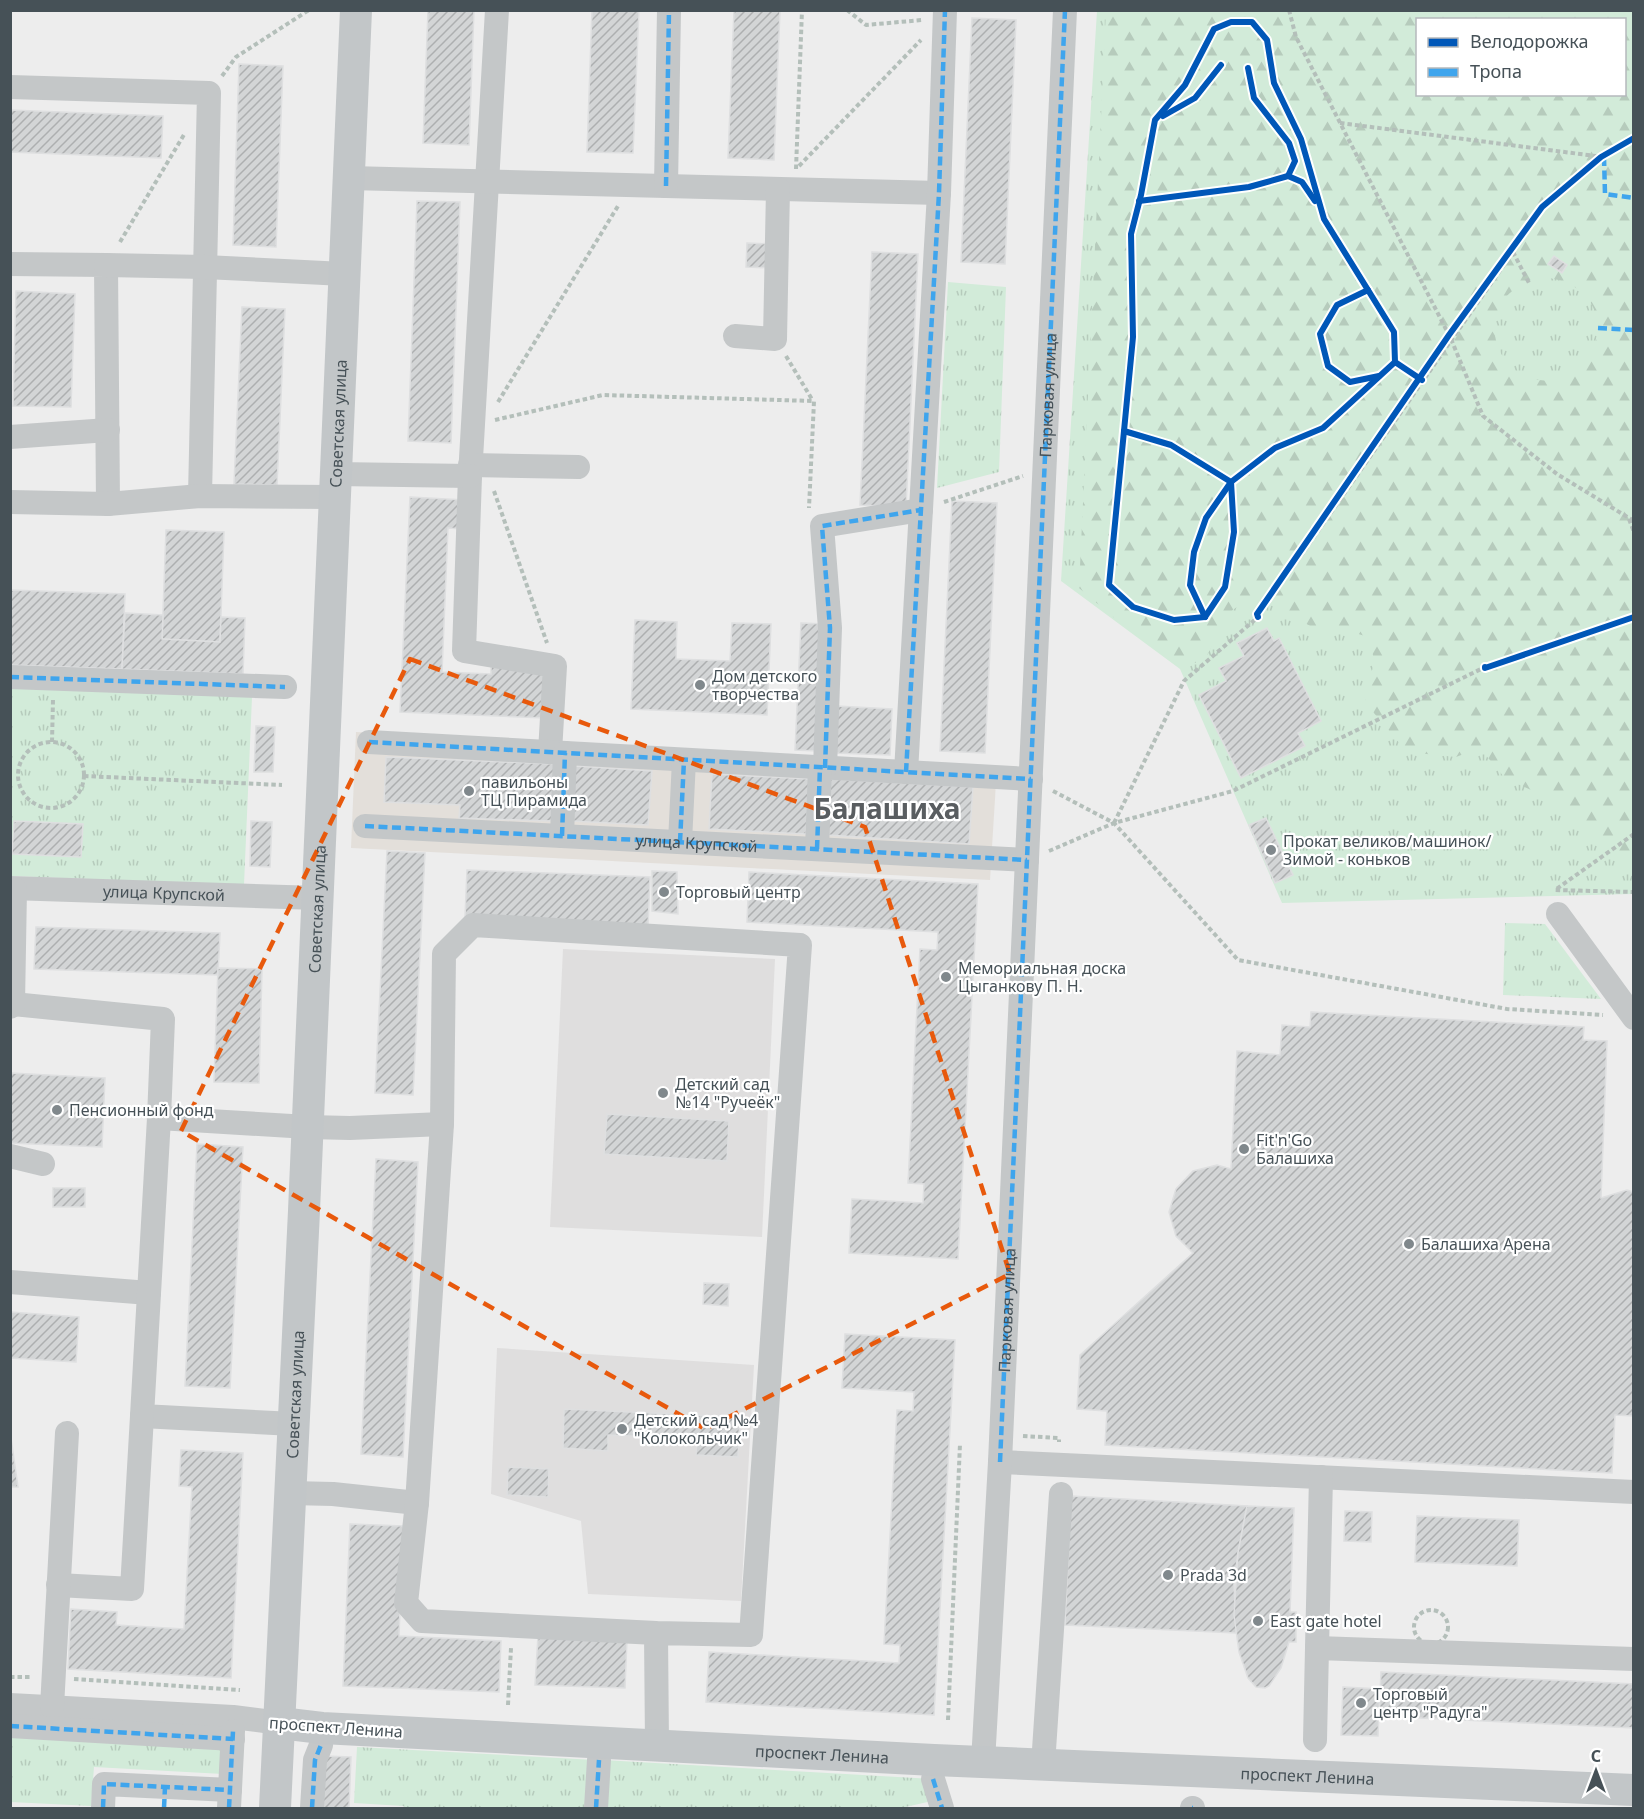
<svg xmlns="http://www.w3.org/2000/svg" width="1644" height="1819" viewBox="0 0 1644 1819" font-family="'Noto Sans',sans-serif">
<defs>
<pattern id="grass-tufts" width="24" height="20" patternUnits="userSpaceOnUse" patternTransform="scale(1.5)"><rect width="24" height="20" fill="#d2ebd9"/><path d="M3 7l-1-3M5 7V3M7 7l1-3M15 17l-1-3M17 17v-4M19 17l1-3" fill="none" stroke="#b6cbbc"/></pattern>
<pattern id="forest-firs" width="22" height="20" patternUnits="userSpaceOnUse" patternTransform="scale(1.5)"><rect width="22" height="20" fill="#d2ebd9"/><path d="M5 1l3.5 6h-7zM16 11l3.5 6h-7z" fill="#b6cbbc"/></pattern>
<pattern id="building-hatch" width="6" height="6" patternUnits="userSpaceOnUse" patternTransform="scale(1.5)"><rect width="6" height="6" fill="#d3d5d6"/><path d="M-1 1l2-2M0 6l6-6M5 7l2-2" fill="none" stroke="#adafb0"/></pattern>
</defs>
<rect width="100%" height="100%" fill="#ededed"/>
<!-- commercial -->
<path fill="#e3dfda" d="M 356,732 L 997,766 L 990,880 L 351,848 Z"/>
<!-- education -->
<g fill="#dfdede">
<path d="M 563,949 L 775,959 L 762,1237 L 550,1227 Z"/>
<path d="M 497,1348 L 754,1365 L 741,1601 L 588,1594 L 581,1521 L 491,1494 Z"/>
</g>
<!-- grass -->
<g fill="url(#grass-tufts)" fill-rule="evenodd">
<path d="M 1097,11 L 1633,11 L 1633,894 L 1282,903 L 1180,669 L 1061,581 ZM 1418,20 L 1624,20 L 1624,94 L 1418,94 ZM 1267,628 L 1274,641 L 1280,639 L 1321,721 L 1298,733 L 1304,746 L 1241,778 L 1199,695 L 1226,681 L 1219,668 L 1244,656 L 1237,643 ZM 1266,818 L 1293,875 L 1275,883 L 1249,826 Z"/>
<path d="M 948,282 L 1006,287 L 999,472 L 937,488 Z"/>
<path d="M 11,687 L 252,697 L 244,885 L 11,876 Z"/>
<path d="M 1505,923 L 1545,924 L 1601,999 L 1503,995 Z"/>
<path d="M 10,1733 L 225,1745 L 223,1774 L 94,1767 L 91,1806 L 11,1802 Z"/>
<path d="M 357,1747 L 595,1760 L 592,1808 L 406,1808 L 403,1806 L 354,1803 Z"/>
<path d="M 603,1760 L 933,1779 L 932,1801 L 901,1808 L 601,1808 Z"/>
</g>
<!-- forest -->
<path fill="url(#forest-firs)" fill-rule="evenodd" d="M 1106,11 L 1633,11 L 1633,872 L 1555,801 L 1505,778 L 1484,753 L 1469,752 L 1456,757 L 1407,752 L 1368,706 L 1362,690 C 1376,666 1378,661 1365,636 L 1342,629 L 1321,632 L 1294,617 L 1277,600 L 1246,601 L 1225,615 L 1208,654 L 1195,663 C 1150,653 1114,617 1079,588 ZM 1418,20 L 1624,20 L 1624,94 L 1418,94 ZM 1542,277 C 1578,280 1606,304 1595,344 C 1591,359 1579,370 1565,376 C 1501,403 1456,298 1542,277 Z"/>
<!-- building -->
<g fill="url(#building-hatch)" stroke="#dedfe0" stroke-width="1.5">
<path d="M 428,10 L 474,10 L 469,145 L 423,143 Z"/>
<path d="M 592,10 L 639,10 L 633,153 L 587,152 Z"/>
<path d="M 734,10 L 780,10 L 774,160 L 728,158 Z"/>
<path d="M 972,18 L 1016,20 L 1005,264 L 961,262 Z"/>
<path d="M 239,64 L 283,66 L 276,247 L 233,245 Z"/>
<path d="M 10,110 L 163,116 L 161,158 L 10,152 Z"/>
<path d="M 417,201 L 460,202 L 451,443 L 408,441 Z"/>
<path d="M 747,243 L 774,244 L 773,268 L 746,267 Z"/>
<path d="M 872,252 L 918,254 L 906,507 L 860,505 Z"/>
<path d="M 1554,256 L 1567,265 L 1562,273 L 1548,264 Z"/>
<path d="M 16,291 L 75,294 L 71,407 L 13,406 Z"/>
<path d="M 242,307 L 285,309 L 277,485 L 234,484 Z"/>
<path d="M 410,497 L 464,500 L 462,529 L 448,528 L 442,672 L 491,674 L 491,665 L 547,667 L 545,718 L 400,712 Z"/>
<path d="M 952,501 L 997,503 L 985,753 L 940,751 Z"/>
<path d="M 166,530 L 224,532 L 220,642 L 162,639 Z"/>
<path d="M 10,590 L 125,594 L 122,669 L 10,665 Z"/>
<path d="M 125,613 L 163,615 L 162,639 L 220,642 L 221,617 L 245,618 L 243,674 L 122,669 Z"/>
<path d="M 635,620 L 677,622 L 676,659 L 730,661 L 732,623 L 771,624 L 767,715 L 631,709 Z"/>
<path d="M 801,623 L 824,624 L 818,751 L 795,750 Z"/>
<path d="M 1267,628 L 1274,641 L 1279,638 L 1321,721 L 1298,733 L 1305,746 L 1241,778 L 1199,695 L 1226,681 L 1219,668 L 1244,656 L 1237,643 Z"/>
<path d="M 836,706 L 892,709 L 890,755 L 834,753 Z"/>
<path d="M 256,726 L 275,727 L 273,772 L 254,772 Z"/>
<path d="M 386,757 L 554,764 L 552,821 L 459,818 L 460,805 L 384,802 Z"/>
<path d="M 575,766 L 652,771 L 648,825 L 572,821 Z"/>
<path d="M 712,774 L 809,779 L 806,834 L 709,829 Z"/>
<path d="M 830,779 L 973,787 L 969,844 L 827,835 Z"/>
<path d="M 1266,818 L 1293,875 L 1275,883 L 1249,825 Z"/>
<path d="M 14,821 L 83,824 L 81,857 L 12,854 Z"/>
<path d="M 251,821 L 272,822 L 270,867 L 250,866 Z"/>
<path d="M 387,851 L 425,853 L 413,1095 L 375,1093 Z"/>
<path d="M 467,870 L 650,877 L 648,927 L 465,917 Z"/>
<path d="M 652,871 L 677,872 L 678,914 L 652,911 Z"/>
<path d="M 749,872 L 978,884 L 958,1259 L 849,1253 L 852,1199 L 923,1203 L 924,1184 L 908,1183 L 920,949 L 937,950 L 938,932 L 747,922 Z"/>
<path d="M 36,927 L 220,933 L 218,975 L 34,969 Z"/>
<path d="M 218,968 L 262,969 L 259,1083 L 214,1082 Z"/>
<path d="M 1311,1012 L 1584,1027 L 1583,1040 L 1607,1041 L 1601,1198 L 1627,1190 L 1634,1192 L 1634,1416 L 1615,1415 L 1612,1473 L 1105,1445 L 1107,1411 L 1077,1409 L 1080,1355 L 1193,1253 L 1176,1236 L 1169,1212 L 1176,1189 L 1193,1171 L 1217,1165 L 1231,1169 L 1237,1051 L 1280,1055 L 1282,1025 L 1310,1027 Z"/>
<path d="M 10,1073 L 105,1078 L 102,1147 L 10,1143 Z"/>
<path d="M 607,1114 L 729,1121 L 727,1161 L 604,1154 Z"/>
<path d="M 197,1144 L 243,1147 L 230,1388 L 185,1386 Z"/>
<path d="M 376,1159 L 418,1162 L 403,1457 L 361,1454 Z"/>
<rect x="53" y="1188" width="32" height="19"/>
<path d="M 704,1283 L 729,1284 L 728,1306 L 703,1304 Z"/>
<path d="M 10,1312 L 79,1317 L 76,1362 L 10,1358 Z"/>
<path d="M 845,1334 L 955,1340 L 934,1715 L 706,1702 L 709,1652 L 899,1663 L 900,1645 L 884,1644 L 897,1410 L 913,1411 L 914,1392 L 842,1388 Z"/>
<path d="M 564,1409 L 740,1417 L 738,1457 L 696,1455 L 697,1439 L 608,1435 L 608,1451 L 563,1448 Z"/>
<path d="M 10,1431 L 18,1487 L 10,1487 Z"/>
<path d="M 181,1450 L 243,1453 L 231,1678 L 68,1669 L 71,1609 L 117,1612 L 116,1625 L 184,1629 L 192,1487 L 179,1486 Z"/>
<path d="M 508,1467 L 549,1469 L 548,1497 L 507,1495 Z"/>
<path d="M 1071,1496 L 1247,1506 L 1238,1553 L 1234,1584 L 1236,1633 L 1065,1625 Z"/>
<path d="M 1247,1506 L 1294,1508 L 1290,1612 L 1296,1612 L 1296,1642 L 1289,1642 L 1281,1668 L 1269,1686 L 1265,1688 L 1256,1687 L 1248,1678 L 1239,1652 L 1234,1615 L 1238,1553 Z"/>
<path d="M 1345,1511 L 1372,1512 L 1371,1542 L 1344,1541 Z"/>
<path d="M 1417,1516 L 1519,1520 L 1517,1566 L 1415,1562 Z"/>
<path d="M 350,1524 L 403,1526 L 399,1636 L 501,1641 L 499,1692 L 343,1686 Z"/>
<path d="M 538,1636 L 627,1639 L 625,1688 L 535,1685 Z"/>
<path d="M 1381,1672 L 1634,1684 L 1634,1728 L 1379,1716 Z"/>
<path d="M 1343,1687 L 1380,1689 L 1378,1736 L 1341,1735 Z"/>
<path d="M 324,1756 L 351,1757 L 349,1808 L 322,1808 Z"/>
</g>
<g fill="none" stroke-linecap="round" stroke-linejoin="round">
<!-- path -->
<g stroke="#b4bfba" stroke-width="4" stroke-dasharray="4.5 3" stroke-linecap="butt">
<path d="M 847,10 L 866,25 L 922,20"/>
<path d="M 1289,10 L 1296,37 L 1451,339 L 1483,416 L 1557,474 L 1634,521"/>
<path d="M 222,76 L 236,57 L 309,10"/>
<path d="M 1340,123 L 1603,157"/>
<path d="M 799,166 L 921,40"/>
<path d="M 796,169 L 802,10"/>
<path d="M 120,242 L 185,133"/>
<path d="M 1513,252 L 1530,285"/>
<path d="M 786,356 L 813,401"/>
<path d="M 498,402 L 618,206"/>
<path d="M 495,420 L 603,395 L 814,401 L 809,508"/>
<path d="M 494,491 L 547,643"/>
<path d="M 944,502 L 1023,476"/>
<path d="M 1629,519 L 1634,532"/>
<path d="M 52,742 L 53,700"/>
<circle cx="51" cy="775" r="33"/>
<path d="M 84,776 L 282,785"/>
<path d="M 1053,791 L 1114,823 L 1238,960 L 1507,1009 L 1603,1015"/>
<path d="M 1114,823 L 1184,681 L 1258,617 L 1543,209 L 1604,157 L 1634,140"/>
<path d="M 1634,834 L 1555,890 L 1634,892"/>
<path d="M 1049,851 L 1114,823 L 1233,791 L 1485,667 L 1634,616"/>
<path d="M 1023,1436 L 1059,1438 L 1059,1442"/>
<circle cx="1431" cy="1627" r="17"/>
<path d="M 10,1677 L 31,1677"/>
<path d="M 74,1679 L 240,1690"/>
<path d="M 508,1705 L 511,1648"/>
<path d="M 948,1720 L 960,1444"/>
</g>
<!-- minor -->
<g stroke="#c4c7c8" stroke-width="24">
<path d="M 497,10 L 470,476 L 464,651 L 555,666 L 550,752"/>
<path d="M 10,87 L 209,93 L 200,496"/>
<path d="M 349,178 L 939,193"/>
<path d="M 666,186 L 669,10"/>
<path d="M 10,264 L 106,265 L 108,504"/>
<path d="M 106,265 L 205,267 L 344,274"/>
<path d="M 735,336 L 775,339 L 778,189"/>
<path d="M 10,437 L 108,430"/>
<path d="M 470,465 L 578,467"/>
<path d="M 336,474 L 470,476"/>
<path d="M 10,502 L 108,504 L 200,496 L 335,497"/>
<path d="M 10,677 L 285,687"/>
<path d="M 369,742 L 1031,779"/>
<path d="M 825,768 L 830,628 L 822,526 L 921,510"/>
<path d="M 906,772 L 939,193 L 945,10"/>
<path d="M 365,826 L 1027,860"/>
<path d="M 562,836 L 565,753"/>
<path d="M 680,842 L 684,760"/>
<path d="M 817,849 L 820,767"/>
<path id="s1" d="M 10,888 L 318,898"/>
<path d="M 1558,914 L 1634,1018"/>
<path d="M 13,1004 L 163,1019 L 159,1118"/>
<path d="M 10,1007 L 13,1004 L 15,889"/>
<path d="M 10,1156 L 43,1164"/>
<path d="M 10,1282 L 149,1293"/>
<path d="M 294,1424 L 142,1416 L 159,1118 L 308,1127 L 350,1128 L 442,1124"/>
<path d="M 1000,1462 L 1634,1492"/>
<path d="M 291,1493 L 333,1494 L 417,1503"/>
<path d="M 58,1585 L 132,1589 L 142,1416"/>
<path d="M 656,1633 L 422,1621 L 406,1603 L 417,1503 L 442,1124 L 444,954 L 473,925 L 800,945 L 751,1635 L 656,1633 L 657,1745"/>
<path d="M 1317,1648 L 1321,1477"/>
<path d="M 10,1705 L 233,1717 L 280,1723"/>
<path d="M 52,1707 L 67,1433"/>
<path d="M 10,1726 L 233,1739"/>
<path d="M 1315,1740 L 1317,1648 L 1634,1659"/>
<path d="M 983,1762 L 1000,1462 L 1065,10"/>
<path d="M 1043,1765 L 1061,1494"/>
<path d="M 933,1779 L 942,1808"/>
<path d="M 103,1808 L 104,1784 L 230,1790"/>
<path d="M 229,1808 L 233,1731"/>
<path d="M 312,1808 L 315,1760 L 321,1745"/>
<path d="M 596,1808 L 599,1760"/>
<path d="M 1192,1808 L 1193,1808"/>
</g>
<!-- major -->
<g stroke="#c2c6c8" stroke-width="32">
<path id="s2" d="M 280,1723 L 322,1728 L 934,1760 L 1634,1790"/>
<path id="s3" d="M 275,1808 L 304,1211 L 356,10"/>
</g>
<!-- quiet -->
<g stroke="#3fa5ed" stroke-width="4.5" stroke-dasharray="9 4.5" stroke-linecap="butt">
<path d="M 1604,157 L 1605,194 L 1634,198"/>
<path d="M 666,186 L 669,10"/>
<path d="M 1598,328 L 1634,330"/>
<path d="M 10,677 L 285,687"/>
<path d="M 369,742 L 1031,779"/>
<path d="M 825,768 L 830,628 L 822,526 L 921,510"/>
<path d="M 906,772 L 939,193 L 945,10"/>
<path id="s4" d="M 365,826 L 1027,860"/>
<path d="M 562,836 L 565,753"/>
<path d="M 680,842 L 684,760"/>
<path d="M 817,849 L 820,767"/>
<path id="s5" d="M 1000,1462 L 1065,10"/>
<path d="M 10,1726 L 233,1739"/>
<path d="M 933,1779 L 942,1808"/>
<path d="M 103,1808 L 104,1784 L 230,1790"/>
<path d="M 164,1808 L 165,1787"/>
<path d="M 229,1808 L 233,1731"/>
<path d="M 312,1808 L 315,1760 L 321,1745"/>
<path d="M 596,1808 L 599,1760"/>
<path d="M 1192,1808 L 1193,1808"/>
</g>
<!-- cycleway casing -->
<g stroke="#fff" stroke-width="10">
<g id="cycleway">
<path d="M 1248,68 L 1254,98 L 1289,143 L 1295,161 L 1288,176"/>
<path d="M 1163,116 L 1195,98 L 1221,65"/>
<path d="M 1139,201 L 1249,187 L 1288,176 L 1302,182 L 1315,201"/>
<path d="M 1368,290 L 1337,305 L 1320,334 L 1328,366 L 1350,382 L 1379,376"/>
<path d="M 1395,362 L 1323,428 L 1275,448 L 1231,482 L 1171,445 L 1124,431 L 1133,337 L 1131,234 L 1141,195 L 1155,120 L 1185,85 L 1214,29 L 1231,22 L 1252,22 L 1267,40 L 1274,83 L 1301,139 L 1324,219 L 1394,332 L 1395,362 L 1422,380"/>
<path d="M 1124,431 L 1109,585 L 1133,607 L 1174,620 L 1205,617"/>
<path d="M 1205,617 L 1190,585 L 1194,552 L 1206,518 L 1231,482"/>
<path d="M 1205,617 L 1225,587 L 1234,532 L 1231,482"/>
<path d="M 1258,617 L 1257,614 L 1449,335 L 1542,207 L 1601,157 L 1634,138"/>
<path d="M 1485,667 L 1485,668 L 1634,617"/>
</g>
</g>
<!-- cycleway -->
<use href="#cycleway" stroke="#0057b8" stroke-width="6"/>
</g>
<!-- marked area -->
<path fill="none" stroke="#e8590c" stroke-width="4.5" stroke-dasharray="12 8" stroke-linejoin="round" d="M 410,659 L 865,827 L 1010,1274 L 705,1429 L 181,1131 Z"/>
<!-- markers -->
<g fill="#80888c" stroke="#fff" stroke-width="2">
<circle cx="700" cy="685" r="6"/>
<circle cx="469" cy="791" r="6"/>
<circle cx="1271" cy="850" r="6"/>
<circle cx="664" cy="892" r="6"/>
<circle cx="946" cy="977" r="6"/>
<circle cx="663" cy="1093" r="6"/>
<circle cx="57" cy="1110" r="6"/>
<circle cx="1244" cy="1149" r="6"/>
<circle cx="1409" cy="1244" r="6"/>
<circle cx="622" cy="1429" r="6"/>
<circle cx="1168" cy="1575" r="6"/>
<circle cx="1258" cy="1621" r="6"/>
<circle cx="1361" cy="1703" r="6"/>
</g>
<g text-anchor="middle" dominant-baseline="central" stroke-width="4.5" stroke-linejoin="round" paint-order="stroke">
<!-- street labels -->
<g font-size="16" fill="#465157" stroke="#fff">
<text stroke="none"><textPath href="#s5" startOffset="1068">Парковая улица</textPath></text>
<text stroke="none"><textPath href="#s3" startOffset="1386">Советская улица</textPath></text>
<text stroke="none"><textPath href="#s4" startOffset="332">улица Крупской</textPath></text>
<text stroke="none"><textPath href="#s1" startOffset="154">улица Крупской</textPath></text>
<text stroke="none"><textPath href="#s3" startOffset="900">Советская улица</textPath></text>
<text stroke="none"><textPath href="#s5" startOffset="152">Парковая улица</textPath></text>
<text stroke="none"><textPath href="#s3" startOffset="414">Советская улица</textPath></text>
<text transform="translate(336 1727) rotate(4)">проспект Ленина</text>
<text stroke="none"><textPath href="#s2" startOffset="543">проспект Ленина</textPath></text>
<text stroke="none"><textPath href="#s2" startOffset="1029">проспект Ленина</textPath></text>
</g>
<!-- poi labels -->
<g font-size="16" fill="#465157" stroke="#fff" text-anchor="start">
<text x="712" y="676">Дом детского<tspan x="712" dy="18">творчества</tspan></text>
<text x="481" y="782">павильоны<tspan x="481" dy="18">ТЦ Пирамида</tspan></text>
<text x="1283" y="841">Прокат великов/машинок/<tspan x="1283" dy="18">Зимой - коньков</tspan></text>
<text x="676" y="892">Торговый центр</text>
<text x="958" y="968">Мемориальная доска<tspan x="958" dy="18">Цыганкову П. Н.</tspan></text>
<text x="675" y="1084">Детский сад<tspan x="675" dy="18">№14 "Ручеёк"</tspan></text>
<text x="69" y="1110">Пенсионный фонд</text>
<text x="1256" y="1140">Fit'n'Go<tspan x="1256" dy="18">Балашиха</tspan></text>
<text x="1421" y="1244">Балашиха Арена</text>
<text x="634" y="1420">Детский сад №4<tspan x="634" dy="18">"Колокольчик"</tspan></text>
<text x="1180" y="1575">Prada 3d</text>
<text x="1270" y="1621">East gate hotel</text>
<text x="1373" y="1694">Торговый<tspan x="1373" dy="18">центр "Радуга"</tspan></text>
</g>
<!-- town labels -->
<g font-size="28" font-weight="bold" fill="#595d60" stroke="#fff">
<text x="887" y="808">Балашиха</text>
</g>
</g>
<!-- border -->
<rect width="1644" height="1819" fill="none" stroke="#465157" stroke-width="24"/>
<!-- legend -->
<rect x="1416" y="18" width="210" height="78" fill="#ffffff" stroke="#b5b9bc" stroke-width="1.5"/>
<rect x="1428" y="38" width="30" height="9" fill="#0057b8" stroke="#b5b9bc" stroke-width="1.5"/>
<text x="1470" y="48" font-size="18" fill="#465157">Велодорожка</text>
<rect x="1428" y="68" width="30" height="9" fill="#3fa5ed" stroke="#b5b9bc" stroke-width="1.5"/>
<text x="1470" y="78" font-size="18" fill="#465157">Тропа</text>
<!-- north arrow -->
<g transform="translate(1596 1771)" stroke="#ffffff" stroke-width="4.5" paint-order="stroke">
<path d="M0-4.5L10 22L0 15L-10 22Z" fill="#465157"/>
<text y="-9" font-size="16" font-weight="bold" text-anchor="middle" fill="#465157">С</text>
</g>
</svg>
